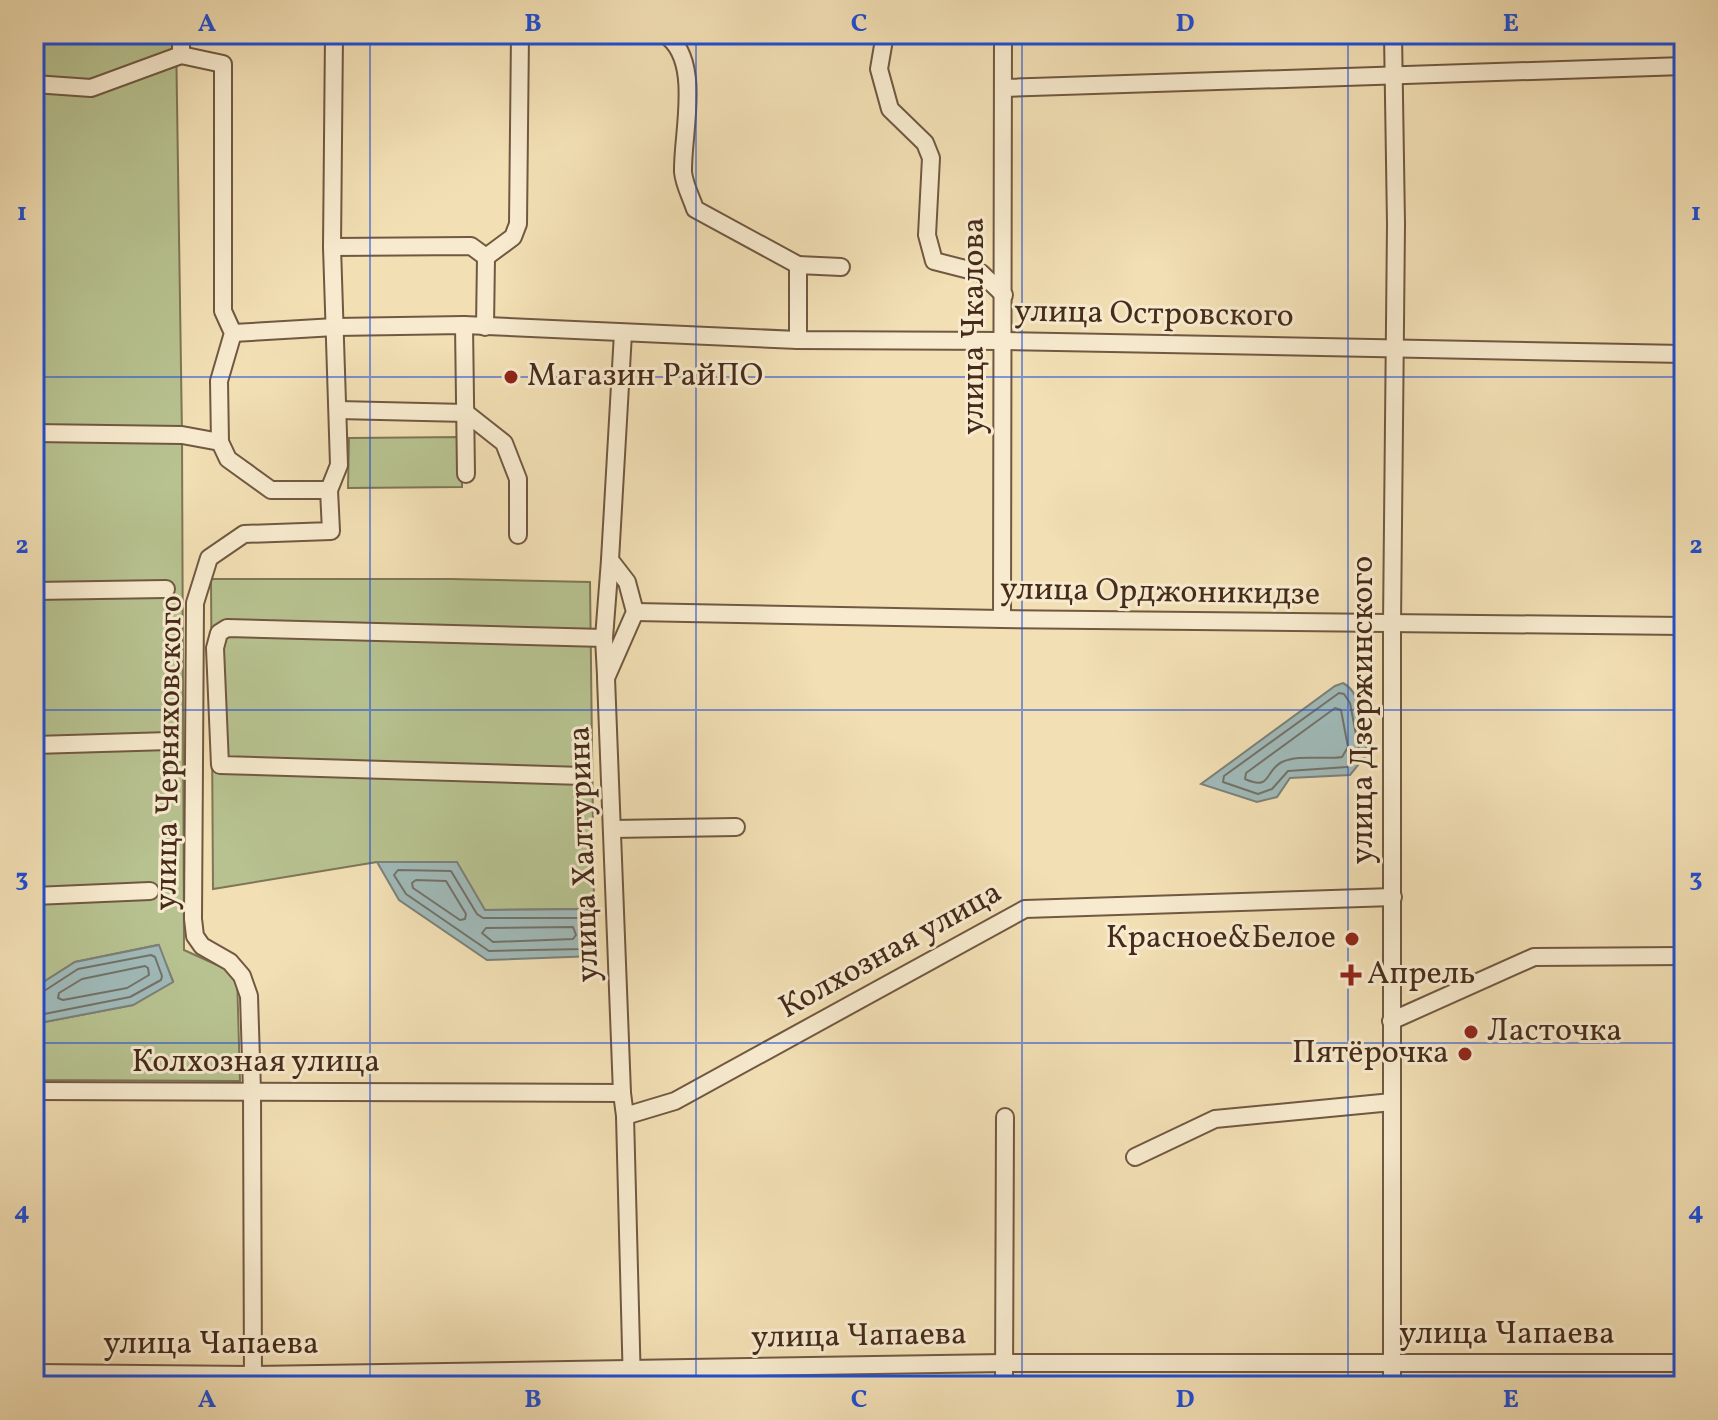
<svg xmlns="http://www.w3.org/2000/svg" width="1718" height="1420" viewBox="0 0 1718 1420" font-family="Vollkorn,serif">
<rect width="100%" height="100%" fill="#f2dfb4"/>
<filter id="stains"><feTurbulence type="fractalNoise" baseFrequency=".0025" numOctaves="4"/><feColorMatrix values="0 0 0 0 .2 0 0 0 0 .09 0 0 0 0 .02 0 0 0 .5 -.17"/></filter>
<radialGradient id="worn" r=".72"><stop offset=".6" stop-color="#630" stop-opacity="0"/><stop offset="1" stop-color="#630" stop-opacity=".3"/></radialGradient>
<!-- green -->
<g fill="#b7c290" stroke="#7e7656" stroke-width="2">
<path d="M 34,34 L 176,34 L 182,435 L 184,950 L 237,974 L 240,1081 L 34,1080 L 34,1024 L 133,1005 L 173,981 L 158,945 L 75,962 L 34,988 Z"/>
<path d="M 463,437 L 462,487 L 348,488 L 349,438 Z"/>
<path d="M 211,579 L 452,579 L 590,582 L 594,909 L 484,910 L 456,862 L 377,862 L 213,889 Z"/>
</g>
<!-- water -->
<g fill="#a0bab9" stroke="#7c817a" stroke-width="2">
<path d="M 1343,683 C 1364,694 1364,732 1367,754 L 1350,775 L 1290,778 L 1277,797 L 1257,802 L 1201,784 L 1335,686 Z"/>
<path d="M 377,862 L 457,862 L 485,910 L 594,909 L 595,956 L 487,960 L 399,900 Z"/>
<path d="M 159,945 L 173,982 L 133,1005 L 34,1024 L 34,988 L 75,962 Z"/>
</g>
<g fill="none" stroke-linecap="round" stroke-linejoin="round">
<!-- shore -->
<g stroke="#73726a" stroke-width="2">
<path d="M 1339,693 L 1344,694 L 1350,703 L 1359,750 L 1347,767 L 1288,771 L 1272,789 L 1258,794 L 1223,782 L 1224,776 Z"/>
<path d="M 1335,708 L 1341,710 L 1348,747 L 1342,757 C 1324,760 1298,754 1282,762 C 1264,771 1272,791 1245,779 L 1246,773 Z"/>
<path d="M 398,870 L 451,871 L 477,914 L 483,918 L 584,918 L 586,921 L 586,946 L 583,949 L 489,951 L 406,894 L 394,875 Z"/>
<path d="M 416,880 L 446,881 L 466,914 L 465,919 L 460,920 L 413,888 L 412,883 Z"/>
<path d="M 573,927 L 576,935 L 573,939 L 493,942 L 482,933 L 486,928 Z"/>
<path d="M 145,966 L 148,968 L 149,975 L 127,988 L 63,1000 L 58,998 L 59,993 L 82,979 Z"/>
<path d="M 34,994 L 41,993 L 78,969 L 151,955 L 155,957 L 162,976 L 161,980 L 130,997 L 34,1016"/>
</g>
<!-- minor casing -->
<g stroke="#715841" stroke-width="20">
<g id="minor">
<path d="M 181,34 L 181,55 L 223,64 L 223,311 L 233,333 L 219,381 L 220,442 L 228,459 L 271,490 L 329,490 L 331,531 L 244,534 L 209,558 L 195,603 L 193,919 L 195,936 L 202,946 L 230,962 L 242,976 L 249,996 L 252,1091 L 253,1386"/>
<path d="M 664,34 C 703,58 682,133 683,172 C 684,184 691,197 695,209 L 798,265"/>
<path d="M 885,34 L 879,69 L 890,109 L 925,143 L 931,158 L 927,235 L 934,261 L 981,273 L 1004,295"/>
<path d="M 34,84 L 91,88 L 181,55"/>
<path d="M 1004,88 L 1684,66"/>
<path d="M 332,247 L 471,246 L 486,257"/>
<path d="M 464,325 L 466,474"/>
<path d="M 485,327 L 486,257 L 513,237 L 518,224 L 520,34"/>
<path d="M 233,333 L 335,327 L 464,325 L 798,340 L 1004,341 L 1684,354"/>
<path d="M 623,333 L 610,560 L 627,582 L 635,612 L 606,678 L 622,1093 L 625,1116 L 632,1386"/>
<path d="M 798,340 L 798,265 L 841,267"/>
<path d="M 338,410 L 466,413 L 504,443 L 518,479 L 518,535"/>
<path d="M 34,433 L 182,435 L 220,442"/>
<path d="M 329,490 L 339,465 L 332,247 L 334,34"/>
<path d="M 34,591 L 166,589"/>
<path d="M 635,612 L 1002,619 L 1684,626"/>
<path d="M 1002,619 L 1003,34"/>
<path d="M 606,675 L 604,638 L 610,560"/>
<path d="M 34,745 L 170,741"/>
<path d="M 583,776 L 220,765 L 215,648 L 219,633 L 227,628 L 604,638"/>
<path d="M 612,829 L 736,827"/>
<path d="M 34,896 L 150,891"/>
<path d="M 1391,1021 L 1534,957 L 1684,956"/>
<path d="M 34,1091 L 622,1093"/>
<path d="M 625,1116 L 675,1101 L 1025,909 L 1393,897"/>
<path d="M 1135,1157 L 1215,1119 L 1392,1102"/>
<path d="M 34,1373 L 253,1375 L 1003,1363 L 1684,1363"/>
<path d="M 1004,1386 L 1005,1117"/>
<path d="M 1392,1386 L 1392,624 L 1396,224 L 1393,34"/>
</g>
</g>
<!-- minor -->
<use href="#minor" stroke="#f7eace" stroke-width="16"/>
</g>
<!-- grid -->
<path fill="none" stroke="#1d4ed8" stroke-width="2" stroke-opacity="0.55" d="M 370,34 L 370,1386M 696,34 L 696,1386M 1022,34 L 1022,1386M 1348,34 L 1348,1386M 34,377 L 1684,377M 34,710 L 1684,710M 34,1043 L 1684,1043"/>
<!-- markers -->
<g fill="#8f2418" stroke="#f7eace" stroke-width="3">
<circle cx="511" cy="377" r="8"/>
<circle cx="1352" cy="939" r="8"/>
<path d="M1347 963h8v8h8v8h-8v8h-8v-8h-8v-8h8z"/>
<circle cx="1471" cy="1032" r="8"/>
<circle cx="1465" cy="1054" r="8"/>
</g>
<g text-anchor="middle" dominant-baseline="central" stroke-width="6" stroke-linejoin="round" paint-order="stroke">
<!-- street labels -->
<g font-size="32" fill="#462b1b" stroke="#f7eace">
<text transform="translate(1154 315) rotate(1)">улица Островского</text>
<text transform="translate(975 326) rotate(-90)">улица Чкалова</text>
<text transform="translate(1160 593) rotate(1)">улица Орджоникидзе</text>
<text transform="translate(1364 710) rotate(-90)">улица Дзержинского</text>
<text transform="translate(170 753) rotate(-89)">улица Черняховского</text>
<text transform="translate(585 854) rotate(-92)">улица Халтурина</text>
<text transform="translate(891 951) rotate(-29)">Колхозная улица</text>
<text x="256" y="1063">Колхозная улица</text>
<text x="1507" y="1335">улица Чапаева</text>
<text transform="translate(859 1337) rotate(-1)">улица Чапаева</text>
<text x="211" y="1345">улица Чапаева</text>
</g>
<!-- poi labels -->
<g font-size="32" fill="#462b1b" stroke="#f7eace" text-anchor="start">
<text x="527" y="377">Магазин РайПО</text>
<text x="1336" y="939" text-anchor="end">Красное&amp;Белое</text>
<text x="1367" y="975">Апрель</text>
<text x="1487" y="1032">Ласточка</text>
<text x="1449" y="1054" text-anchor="end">Пятёрочка</text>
</g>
</g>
<!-- margin -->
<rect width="1718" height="1420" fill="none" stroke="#f2dfb4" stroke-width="88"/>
<rect x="44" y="44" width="1630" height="1332" fill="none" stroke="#1d4ed8" stroke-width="3"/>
<g font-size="26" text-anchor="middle" font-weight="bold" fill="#1d4ed8">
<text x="207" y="31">A</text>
<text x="533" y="31">B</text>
<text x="859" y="31">C</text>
<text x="1185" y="31">D</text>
<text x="1511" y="31">E</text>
<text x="22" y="220">1</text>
<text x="1696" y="220">1</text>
<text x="22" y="553">2</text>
<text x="1696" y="553">2</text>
<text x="22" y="886">3</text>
<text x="1696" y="886">3</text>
<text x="22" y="1219">4</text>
<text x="1696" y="1219">4</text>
<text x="207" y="1407">A</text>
<text x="533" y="1407">B</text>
<text x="859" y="1407">C</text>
<text x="1185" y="1407">D</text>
<text x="1511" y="1407">E</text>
</g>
<rect width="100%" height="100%" filter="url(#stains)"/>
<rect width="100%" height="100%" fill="url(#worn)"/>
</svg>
